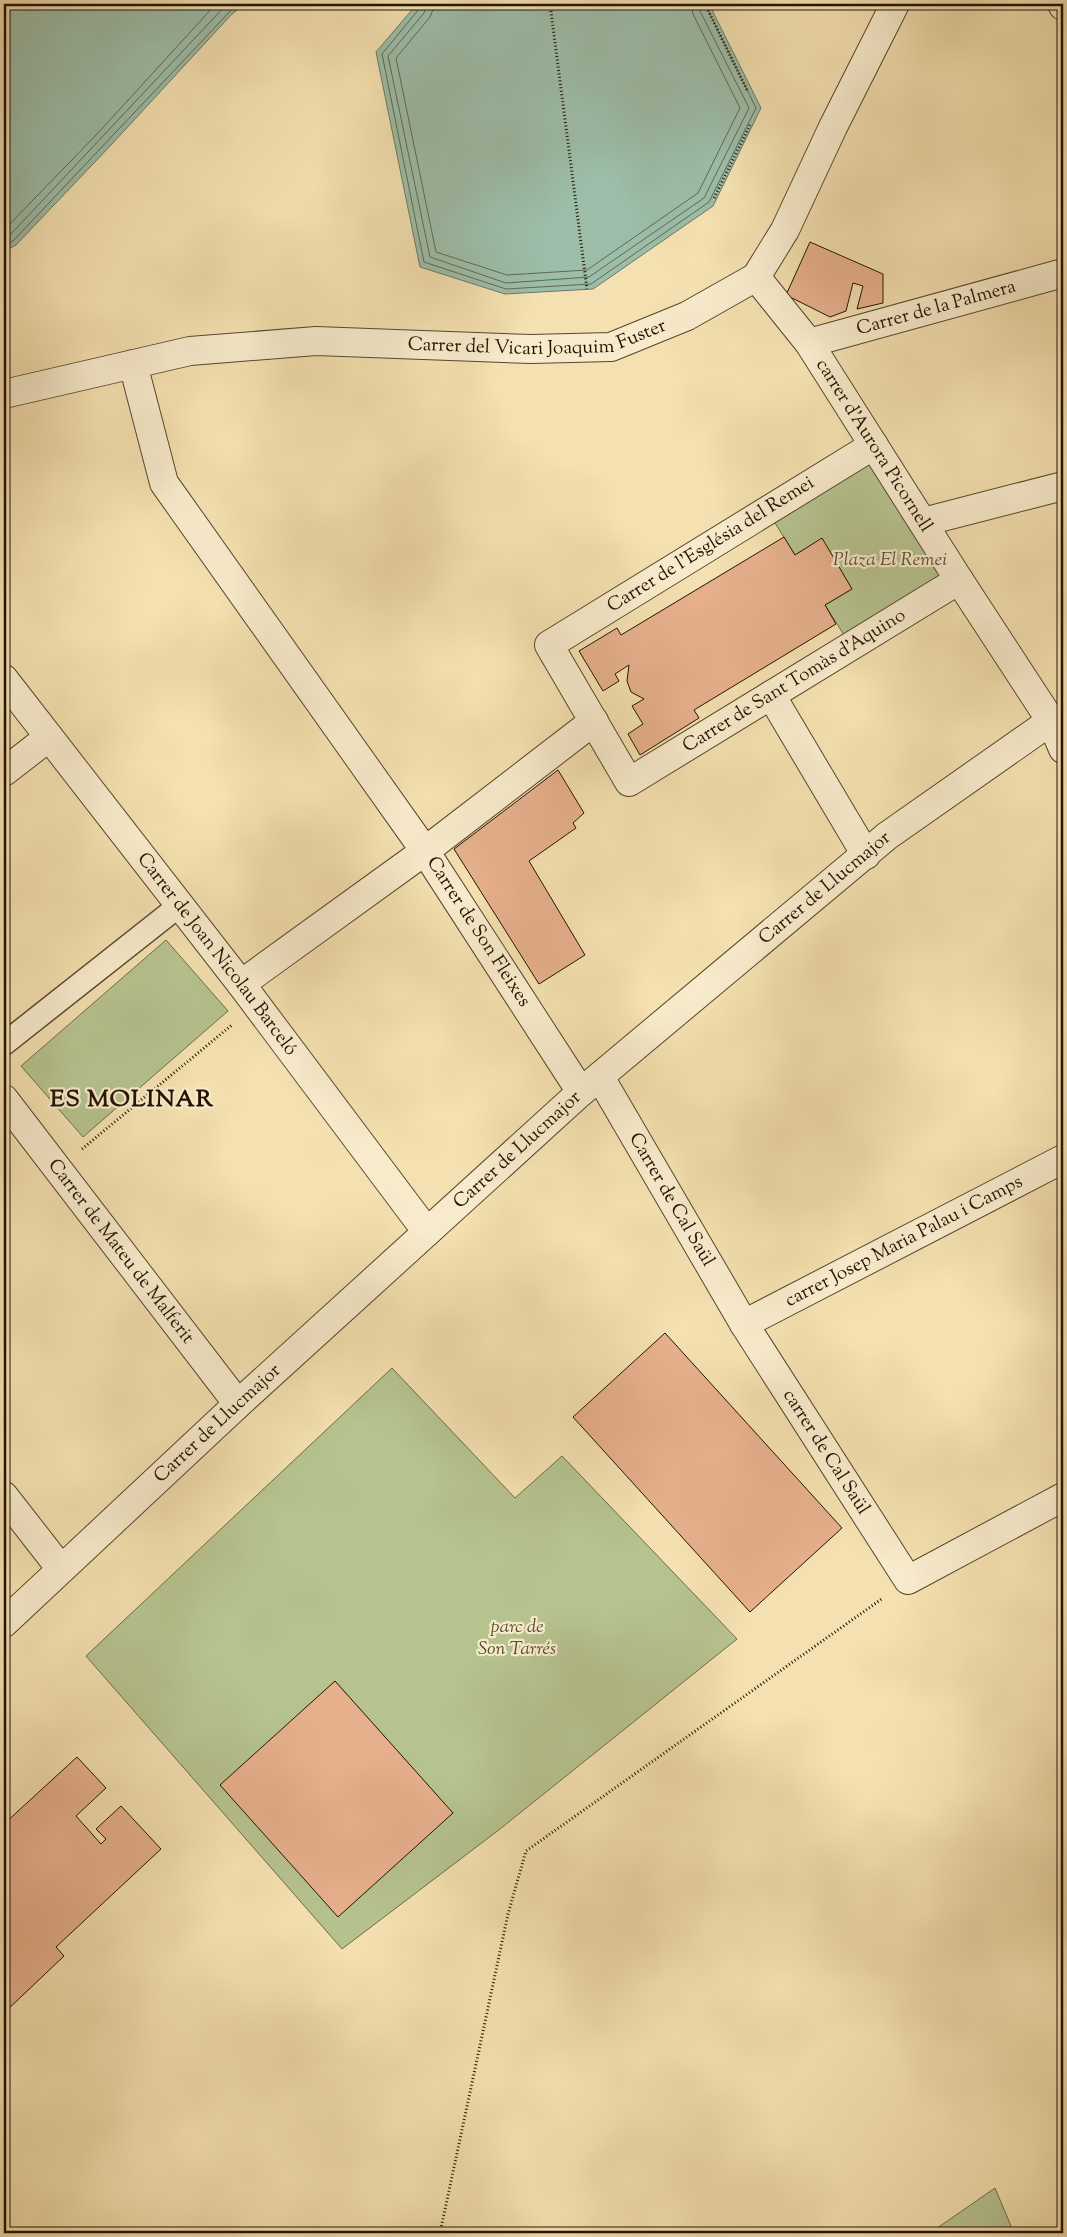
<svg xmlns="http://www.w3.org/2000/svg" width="1067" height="2237" viewBox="0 0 1067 2237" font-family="'Sorts Mill Goudy',serif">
<rect width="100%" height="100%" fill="#f4e0b0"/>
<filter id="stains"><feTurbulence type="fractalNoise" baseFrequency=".004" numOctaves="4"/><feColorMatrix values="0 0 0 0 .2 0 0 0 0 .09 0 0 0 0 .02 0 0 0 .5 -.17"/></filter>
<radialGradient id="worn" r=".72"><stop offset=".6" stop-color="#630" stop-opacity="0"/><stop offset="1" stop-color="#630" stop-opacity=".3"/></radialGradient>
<!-- green -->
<g fill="#b6c38f" stroke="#6c6b48">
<path d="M 874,445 L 959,580 L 851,646 L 825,605 L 852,589 L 822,539 L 795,555 L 767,510 Z"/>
<path d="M 166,940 L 228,1011 L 83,1137 L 21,1066 Z"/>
<path d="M 392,1368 L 515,1498 L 562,1456 L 737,1639 L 500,1829 L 342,1949 L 86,1656 Z"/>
<path d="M 995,2188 L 1014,2233 L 930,2233 Z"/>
</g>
<!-- water -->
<g fill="#9cbda8" stroke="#6b7965">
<path d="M 4,4 L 244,4 L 231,15 L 111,145 L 16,245 L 4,251 Z"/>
<path d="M 417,4 L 709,4 L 761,108 L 713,206 L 593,289 L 505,294 L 420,267 L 376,52 Z"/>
</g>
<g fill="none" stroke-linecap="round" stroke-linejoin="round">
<!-- shore -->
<g stroke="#5f6854" stroke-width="1">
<path d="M 421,4 L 419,9 L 382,54 L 424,262 L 506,289 L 591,284 L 709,202 L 756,108 L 705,4"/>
<path d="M 427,4 L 424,13 L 388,56 L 430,257 L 506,283 L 589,277 L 704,198 L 749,108 L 700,11 L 699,4"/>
<path d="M 435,4 L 430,17 L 396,58 L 436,252 L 507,275 L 587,270 L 698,193 L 740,108 L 693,14 L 691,4"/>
<path d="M 4,230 L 98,133 L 216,4"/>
<path d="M 4,238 L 10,235 L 227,4"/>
<path d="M 4,245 L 13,241 L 237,4"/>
</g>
</g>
<!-- building -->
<g fill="#e6b08c" stroke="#221300">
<path d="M 810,242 L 883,274 L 883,303 L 857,309 L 863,286 L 853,283 L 846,311 L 830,317 L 786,295 Z"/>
<path d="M 784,537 L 795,555 L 822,538 L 852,589 L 825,605 L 836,624 L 694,710 L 699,718 L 640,755 L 628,734 L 643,724 L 632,706 L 644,699 L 631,692 L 627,681 L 629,665 L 615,674 L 619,681 L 603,691 L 579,651 L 617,628 L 621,635 Z"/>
<path d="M 558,770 L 584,813 L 573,823 L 576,828 L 529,861 L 585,955 L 539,984 L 454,849 Z"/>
<path d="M 665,1333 L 842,1528 L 750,1612 L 573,1417 Z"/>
<path d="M 335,1681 L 453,1813 L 338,1917 L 220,1785 Z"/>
<path d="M 77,1757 L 106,1788 L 76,1816 L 101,1844 L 106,1839 L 96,1829 L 121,1806 L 161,1849 L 56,1947 L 64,1956 L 4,2013 L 4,1824 Z"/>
</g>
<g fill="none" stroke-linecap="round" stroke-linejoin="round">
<!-- pedestrian casing -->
<g stroke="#56462c" stroke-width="25">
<path id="pedestrian" d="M 4,1044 L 180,905"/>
</g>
<!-- minor casing -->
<g stroke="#56462c" stroke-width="30">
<g id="minor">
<path d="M 1062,4 L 1063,6"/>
<path id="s1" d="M 756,277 L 809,343 L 959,580 L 1051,721 L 1063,749"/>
<path id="s2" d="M 809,343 L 1063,273"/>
<path d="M 133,364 L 164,483 L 425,851 L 241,984"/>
<path id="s3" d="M 4,394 L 190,351 L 316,341 L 531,349 L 611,347 L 687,316 L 756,277 L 785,230 L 833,127 L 895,4"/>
<path id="s4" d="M 874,445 L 549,645 L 629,782 L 959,580"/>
<path d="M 923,522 L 1063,486"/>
<path id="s5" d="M 4,679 L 241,984 L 427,1232"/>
<path d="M 771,695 L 866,855"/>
<path d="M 4,772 L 49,737"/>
<path id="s6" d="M 600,1077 L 744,1324 L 908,1580 L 1063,1497"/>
<path d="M 581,1092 L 425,851 L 594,721"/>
<path id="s7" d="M 4,1099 L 238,1404"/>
<path id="s8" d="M 744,1324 L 1063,1159"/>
<path d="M 4,1496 L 61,1569"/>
</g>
</g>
<!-- tertiary casing -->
<g stroke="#56462c" stroke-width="30">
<g id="tertiary">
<path id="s9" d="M 4,1623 L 238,1404 L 581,1092 L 887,836 L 1051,721 L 1063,717"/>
</g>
</g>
<!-- path -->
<g stroke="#221300" stroke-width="3" stroke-dasharray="1 2.5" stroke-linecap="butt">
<path d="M 550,4 L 587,289"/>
<path d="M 705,4 L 747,90"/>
<path d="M 714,198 L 750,125"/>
<path d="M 82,1149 L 233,1024"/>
<path d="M 440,2233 L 508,1914 L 526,1851 L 883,1598"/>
</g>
<!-- pedestrian -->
<use href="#pedestrian" stroke="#f8ebcc" stroke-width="22"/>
<!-- minor -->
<use href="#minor" stroke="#f8ebcc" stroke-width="28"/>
<!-- tertiary -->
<use href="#tertiary" stroke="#f8ebcc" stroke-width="28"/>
</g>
<g text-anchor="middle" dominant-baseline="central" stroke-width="4.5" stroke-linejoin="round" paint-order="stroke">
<!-- street labels -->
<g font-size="19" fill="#221300" stroke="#f8ebcc">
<text stroke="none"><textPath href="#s2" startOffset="132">Carrer de la Palmera</textPath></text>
<text stroke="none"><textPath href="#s3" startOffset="540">Carrer del Vicari Joaquim Fuster</textPath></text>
<text stroke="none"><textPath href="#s1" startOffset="206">carrer d'Aurora Picornell</textPath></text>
<text transform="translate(711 545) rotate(-32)">Carrer de l'Església del Remei</text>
<text stroke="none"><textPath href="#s4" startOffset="734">Carrer de Sant Tomàs d'Aquino</textPath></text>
<text stroke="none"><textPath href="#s9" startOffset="1102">Carrer de Llucmajor</textPath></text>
<text transform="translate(478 932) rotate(57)">Carrer de Son Fleixes</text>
<text stroke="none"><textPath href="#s5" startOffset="348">Carrer de Joan Nicolau Barceló</textPath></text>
<text stroke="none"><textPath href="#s9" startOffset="698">Carrer de Llucmajor</textPath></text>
<text stroke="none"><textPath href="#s6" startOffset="142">Carrer de Cal Saül</textPath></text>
<text stroke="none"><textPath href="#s8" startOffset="180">carrer Josep Maria Palau i Camps</textPath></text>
<text stroke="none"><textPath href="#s7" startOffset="192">Carrer de Mateu de Malferit</textPath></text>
<text stroke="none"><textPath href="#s9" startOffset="292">Carrer de Llucmajor</textPath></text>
<text stroke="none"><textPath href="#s6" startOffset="438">carrer de Cal Saül</textPath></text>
</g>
<!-- park labels -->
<g font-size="19" font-style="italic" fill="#565132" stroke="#f8ebcc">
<text x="890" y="560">Plaza El Remei</text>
<text x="517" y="1627">parc de<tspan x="517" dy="22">Son Tarrés</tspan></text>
</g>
<!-- district labels -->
<g font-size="24" font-weight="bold" letter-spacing="1" fill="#221300" stroke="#f8ebcc">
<text x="132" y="1100">ES MOLINAR</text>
</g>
</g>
<!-- margin -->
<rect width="1067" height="2237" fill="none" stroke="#f4e0b0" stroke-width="20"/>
<rect x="5" y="5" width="1057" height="2227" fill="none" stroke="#221300" stroke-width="2.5"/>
<rect x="10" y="10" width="1047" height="2217" fill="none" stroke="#221300"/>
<rect width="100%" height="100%" filter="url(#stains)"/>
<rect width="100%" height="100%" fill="url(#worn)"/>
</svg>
